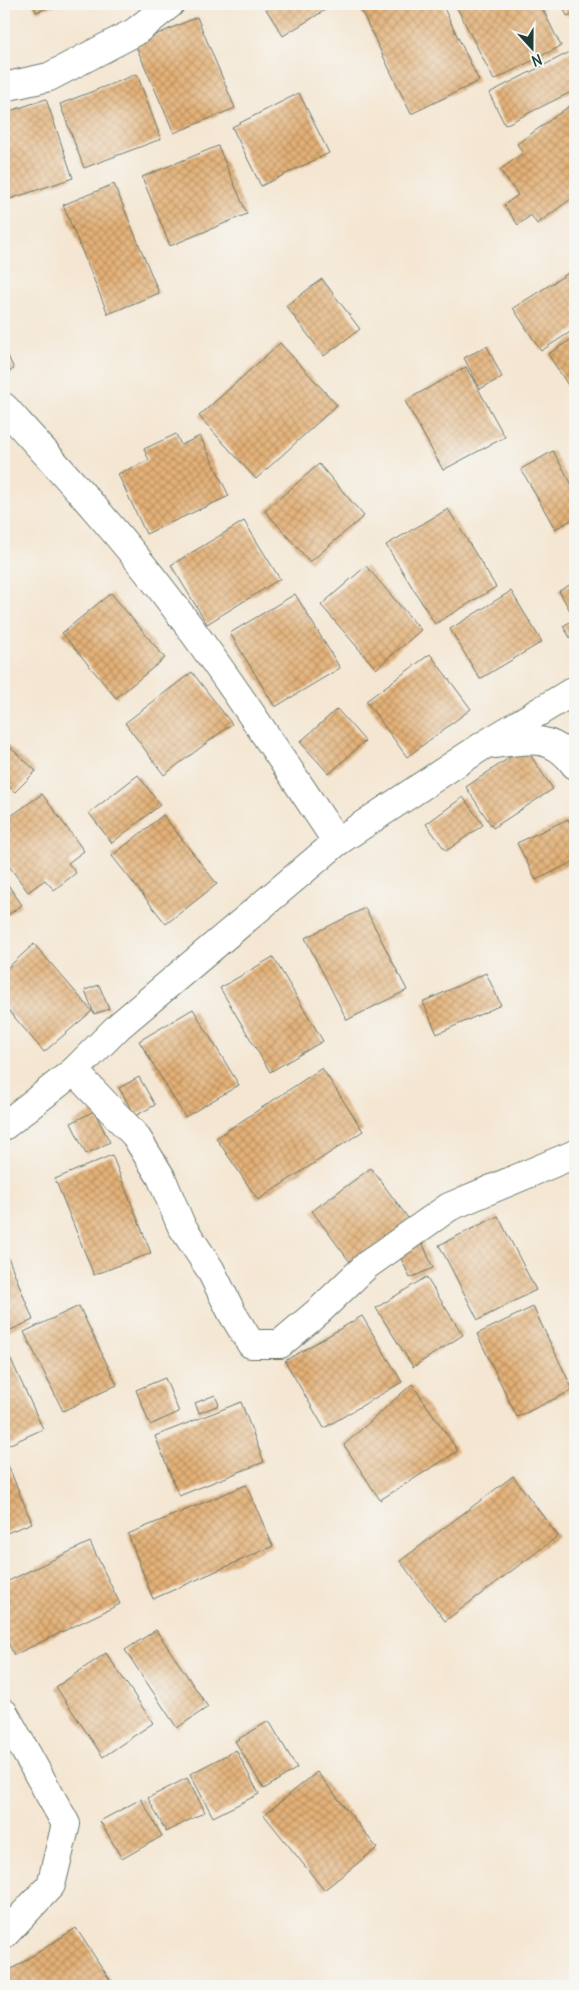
<svg xmlns="http://www.w3.org/2000/svg" width="579" height="1990" viewBox="0 0 579 1990" font-family="Delius,sans-serif">
<defs>
<pattern id="building-cross-hatch" width="8" height="8" patternUnits="userSpaceOnUse" patternTransform="scale(1.25)"><rect width="8" height="8" fill="#e4b177"/><path d="M0 0l8 8M0 8l8-8" fill="none" stroke="#b89162"/></pattern>
</defs>
<rect width="100%" height="100%" fill="#f6f6f2"/>
<filter id="ink" filterUnits="userSpaceOnUse"><feTurbulence type="fractalNoise" baseFrequency=".02" numOctaves="2"/><feDisplacementMap in="SourceGraphic" scale="10" xChannelSelector="R" yChannelSelector="G"/><feConvolveMatrix kernelMatrix="1 2 1 2 8 2 1 2 1" color-interpolation-filters="sRGB"/></filter>
<filter id="wash" filterUnits="userSpaceOnUse"><feTurbulence type="fractalNoise" baseFrequency=".0096" numOctaves="4" result="noise"/><feDisplacementMap in="SourceGraphic" scale="20" xChannelSelector="R" yChannelSelector="G"/><feGaussianBlur stdDeviation="1.12" result="paint"/><feColorMatrix in="noise" values="0 0 0 0 0 0 0 0 0 0 0 0 0 0 0 0 0 1.4 0 .05"/><feComposite in="paint" operator="in"/></filter>
<g filter="url(#wash)">
<rect width="100%" height="100%" fill="#f4e6d2"/>
<g id="blocks">
<!-- building -->
<g fill="url(#building-cross-hatch)">
<path d="M 33,4 L 59,4 L 36,12 Z"/>
<path d="M 268,4 L 335,4 L 283,36 L 264,6 Z"/>
<path d="M 358,4 L 442,4 L 479,81 L 411,114 Z"/>
<path d="M 455,4 L 540,4 L 561,46 L 494,80 Z"/>
<path d="M 562,4 L 575,4 L 575,13 L 567,16 Z"/>
<path d="M 197,17 L 235,108 L 174,133 L 135,44 Z"/>
<path d="M 572,51 L 575,57 L 575,90 L 505,125 L 489,93 Z"/>
<path d="M 137,74 L 161,139 L 84,168 L 60,104 Z"/>
<path d="M 299,93 L 329,153 L 261,186 L 232,127 Z"/>
<path d="M 46,99 L 73,178 L 4,201 L 4,113 Z"/>
<path d="M 575,102 L 575,196 L 537,224 L 531,215 L 518,225 L 504,205 L 518,195 L 500,170 L 523,153 L 517,144 Z"/>
<path d="M 218,146 L 247,214 L 170,246 L 142,177 Z"/>
<path d="M 114,184 L 159,293 L 108,314 L 63,205 Z"/>
<path d="M 575,269 L 575,329 L 541,351 L 513,308 Z"/>
<path d="M 322,279 L 360,329 L 324,356 L 286,306 Z"/>
<path d="M 575,337 L 575,396 L 548,354 Z"/>
<path d="M 280,343 L 337,405 L 256,479 L 199,416 Z"/>
<path d="M 487,346 L 502,377 L 480,389 L 464,358 Z"/>
<path d="M 4,347 L 14,369 L 4,374 Z"/>
<path d="M 466,367 L 505,437 L 443,470 L 405,401 Z"/>
<path d="M 176,434 L 181,445 L 200,436 L 229,496 L 146,534 L 118,474 L 149,460 L 144,449 Z"/>
<path d="M 553,451 L 575,490 L 575,518 L 555,529 L 521,469 Z"/>
<path d="M 319,464 L 364,516 L 310,562 L 265,511 Z"/>
<path d="M 448,509 L 496,587 L 435,624 L 386,545 Z"/>
<path d="M 244,521 L 280,579 L 207,624 L 171,565 Z"/>
<path d="M 366,566 L 421,630 L 376,669 L 321,605 Z"/>
<path d="M 575,582 L 575,614 L 573,616 L 559,591 Z"/>
<path d="M 511,591 L 542,642 L 480,679 L 450,629 Z"/>
<path d="M 111,593 L 165,658 L 116,698 L 62,633 Z"/>
<path d="M 295,594 L 340,668 L 275,707 L 230,633 Z"/>
<path d="M 575,619 L 575,646 L 563,626 Z"/>
<path d="M 430,654 L 471,709 L 407,757 L 366,701 Z"/>
<path d="M 192,672 L 232,724 L 164,775 L 125,723 Z"/>
<path d="M 337,709 L 365,741 L 329,774 L 300,742 Z"/>
<path d="M 4,742 L 36,771 L 15,792 L 4,782 Z"/>
<path d="M 525,747 L 553,789 L 493,828 L 466,787 Z"/>
<path d="M 138,775 L 160,805 L 112,843 L 89,813 Z"/>
<path d="M 42,794 L 84,851 L 68,863 L 76,873 L 54,890 L 45,880 L 28,892 L 4,859 L 4,821 Z"/>
<path d="M 463,797 L 483,825 L 446,851 L 426,824 Z"/>
<path d="M 163,815 L 217,884 L 166,924 L 112,856 Z"/>
<path d="M 568,819 L 575,834 L 575,861 L 536,880 L 517,843 Z"/>
<path d="M 4,879 L 22,905 L 4,918 Z"/>
<path d="M 365,908 L 407,990 L 347,1020 L 305,938 Z"/>
<path d="M 34,944 L 92,1011 L 44,1052 L 4,1005 L 4,971 Z"/>
<path d="M 273,957 L 323,1041 L 270,1072 L 220,988 Z"/>
<path d="M 486,973 L 501,1005 L 437,1034 L 423,1002 Z"/>
<path d="M 99,985 L 109,1009 L 94,1014 L 85,990 Z"/>
<path d="M 193,1009 L 239,1085 L 185,1117 L 139,1041 Z"/>
<path d="M 322,1068 L 363,1131 L 258,1200 L 216,1138 Z"/>
<path d="M 139,1077 L 155,1105 L 135,1116 L 119,1088 Z"/>
<path d="M 94,1111 L 110,1142 L 86,1154 L 71,1123 Z"/>
<path d="M 112,1155 L 151,1253 L 94,1275 L 55,1179 Z"/>
<path d="M 371,1168 L 411,1222 L 353,1266 L 312,1211 Z"/>
<path d="M 498,1216 L 536,1290 L 478,1320 L 439,1245 Z"/>
<path d="M 420,1237 L 433,1268 L 410,1278 L 396,1247 Z"/>
<path d="M 6,1252 L 33,1320 L 6,1332 L 4,1325 L 4,1253 Z"/>
<path d="M 426,1277 L 463,1335 L 413,1367 L 376,1308 Z"/>
<path d="M 79,1306 L 117,1385 L 63,1411 L 24,1332 Z"/>
<path d="M 533,1307 L 573,1390 L 517,1417 L 477,1334 Z"/>
<path d="M 362,1316 L 402,1382 L 324,1428 L 285,1361 Z"/>
<path d="M 7,1351 L 43,1429 L 4,1447 L 4,1353 Z"/>
<path d="M 165,1378 L 179,1412 L 150,1425 L 136,1390 Z"/>
<path d="M 412,1384 L 458,1451 L 380,1500 L 344,1445 Z"/>
<path d="M 215,1395 L 219,1405 L 199,1413 L 195,1403 Z"/>
<path d="M 241,1402 L 264,1462 L 179,1496 L 155,1436 Z"/>
<path d="M 7,1463 L 32,1523 L 4,1534 L 4,1464 Z"/>
<path d="M 513,1476 L 558,1536 L 445,1621 L 400,1561 Z"/>
<path d="M 246,1485 L 273,1546 L 153,1599 L 128,1534 Z"/>
<path d="M 90,1542 L 120,1604 L 14,1655 L 4,1634 L 4,1583 Z"/>
<path d="M 156,1630 L 208,1707 L 177,1728 L 125,1650 Z"/>
<path d="M 106,1653 L 153,1723 L 103,1757 L 56,1687 Z"/>
<path d="M 269,1721 L 297,1768 L 264,1789 L 235,1741 Z"/>
<path d="M 236,1750 L 259,1794 L 213,1817 L 190,1774 Z"/>
<path d="M 317,1772 L 377,1848 L 324,1890 L 264,1815 Z"/>
<path d="M 187,1778 L 205,1812 L 166,1832 L 148,1798 Z"/>
<path d="M 141,1799 L 162,1836 L 122,1859 L 100,1821 Z"/>
<path d="M 76,1928 L 114,1986 L 4,1986 L 4,1974 Z"/>
</g>
</g>
</g>
<g filter="url(#ink)">
<use href="#blocks" fill-opacity="0" stroke="#6a786b" stroke-width="1"/>
<g fill="none" stroke-linecap="round" stroke-linejoin="round">
<!-- minor casing -->
<g stroke="#6a786b" stroke-width="30">
<g id="minor">
<path d="M 4,87 L 49,77 L 135,32 L 170,4"/>
<path d="M 4,407 C 61,470 120,534 171,602 C 230,680 283,761 337,842"/>
<path d="M 495,744 C 529,739 553,734 575,765"/>
<path d="M 74,1071 L 135,1135 L 161,1177 L 181,1225 L 210,1269 L 232,1313 L 251,1344 L 280,1344 L 319,1311 L 367,1265 L 449,1207 L 575,1154"/>
<path d="M 4,1126 L 74,1071 L 119,1026 L 337,842 L 484,745 L 575,690"/>
<path d="M 4,1713 L 66,1824 L 51,1885 L 4,1935"/>
</g>
</g>
<!-- minor -->
<use href="#minor" stroke="#fff" stroke-width="28"/>
</g>
</g>
<!-- margin -->
<rect width="579" height="1990" fill="none" stroke="#f6f6f2" stroke-width="20"/>
<!-- north arrow -->
<g transform="translate(532 48) rotate(159)" stroke="#f6f6f2" stroke-width="4" paint-order="stroke">
<path d="M0-4L9 19L0 12L-9 19Z" fill="#1f3d34"/>
<text y="-8" font-size="14" font-weight="bold" text-anchor="middle" fill="#1f3d34">N</text>
</g>
</svg>
